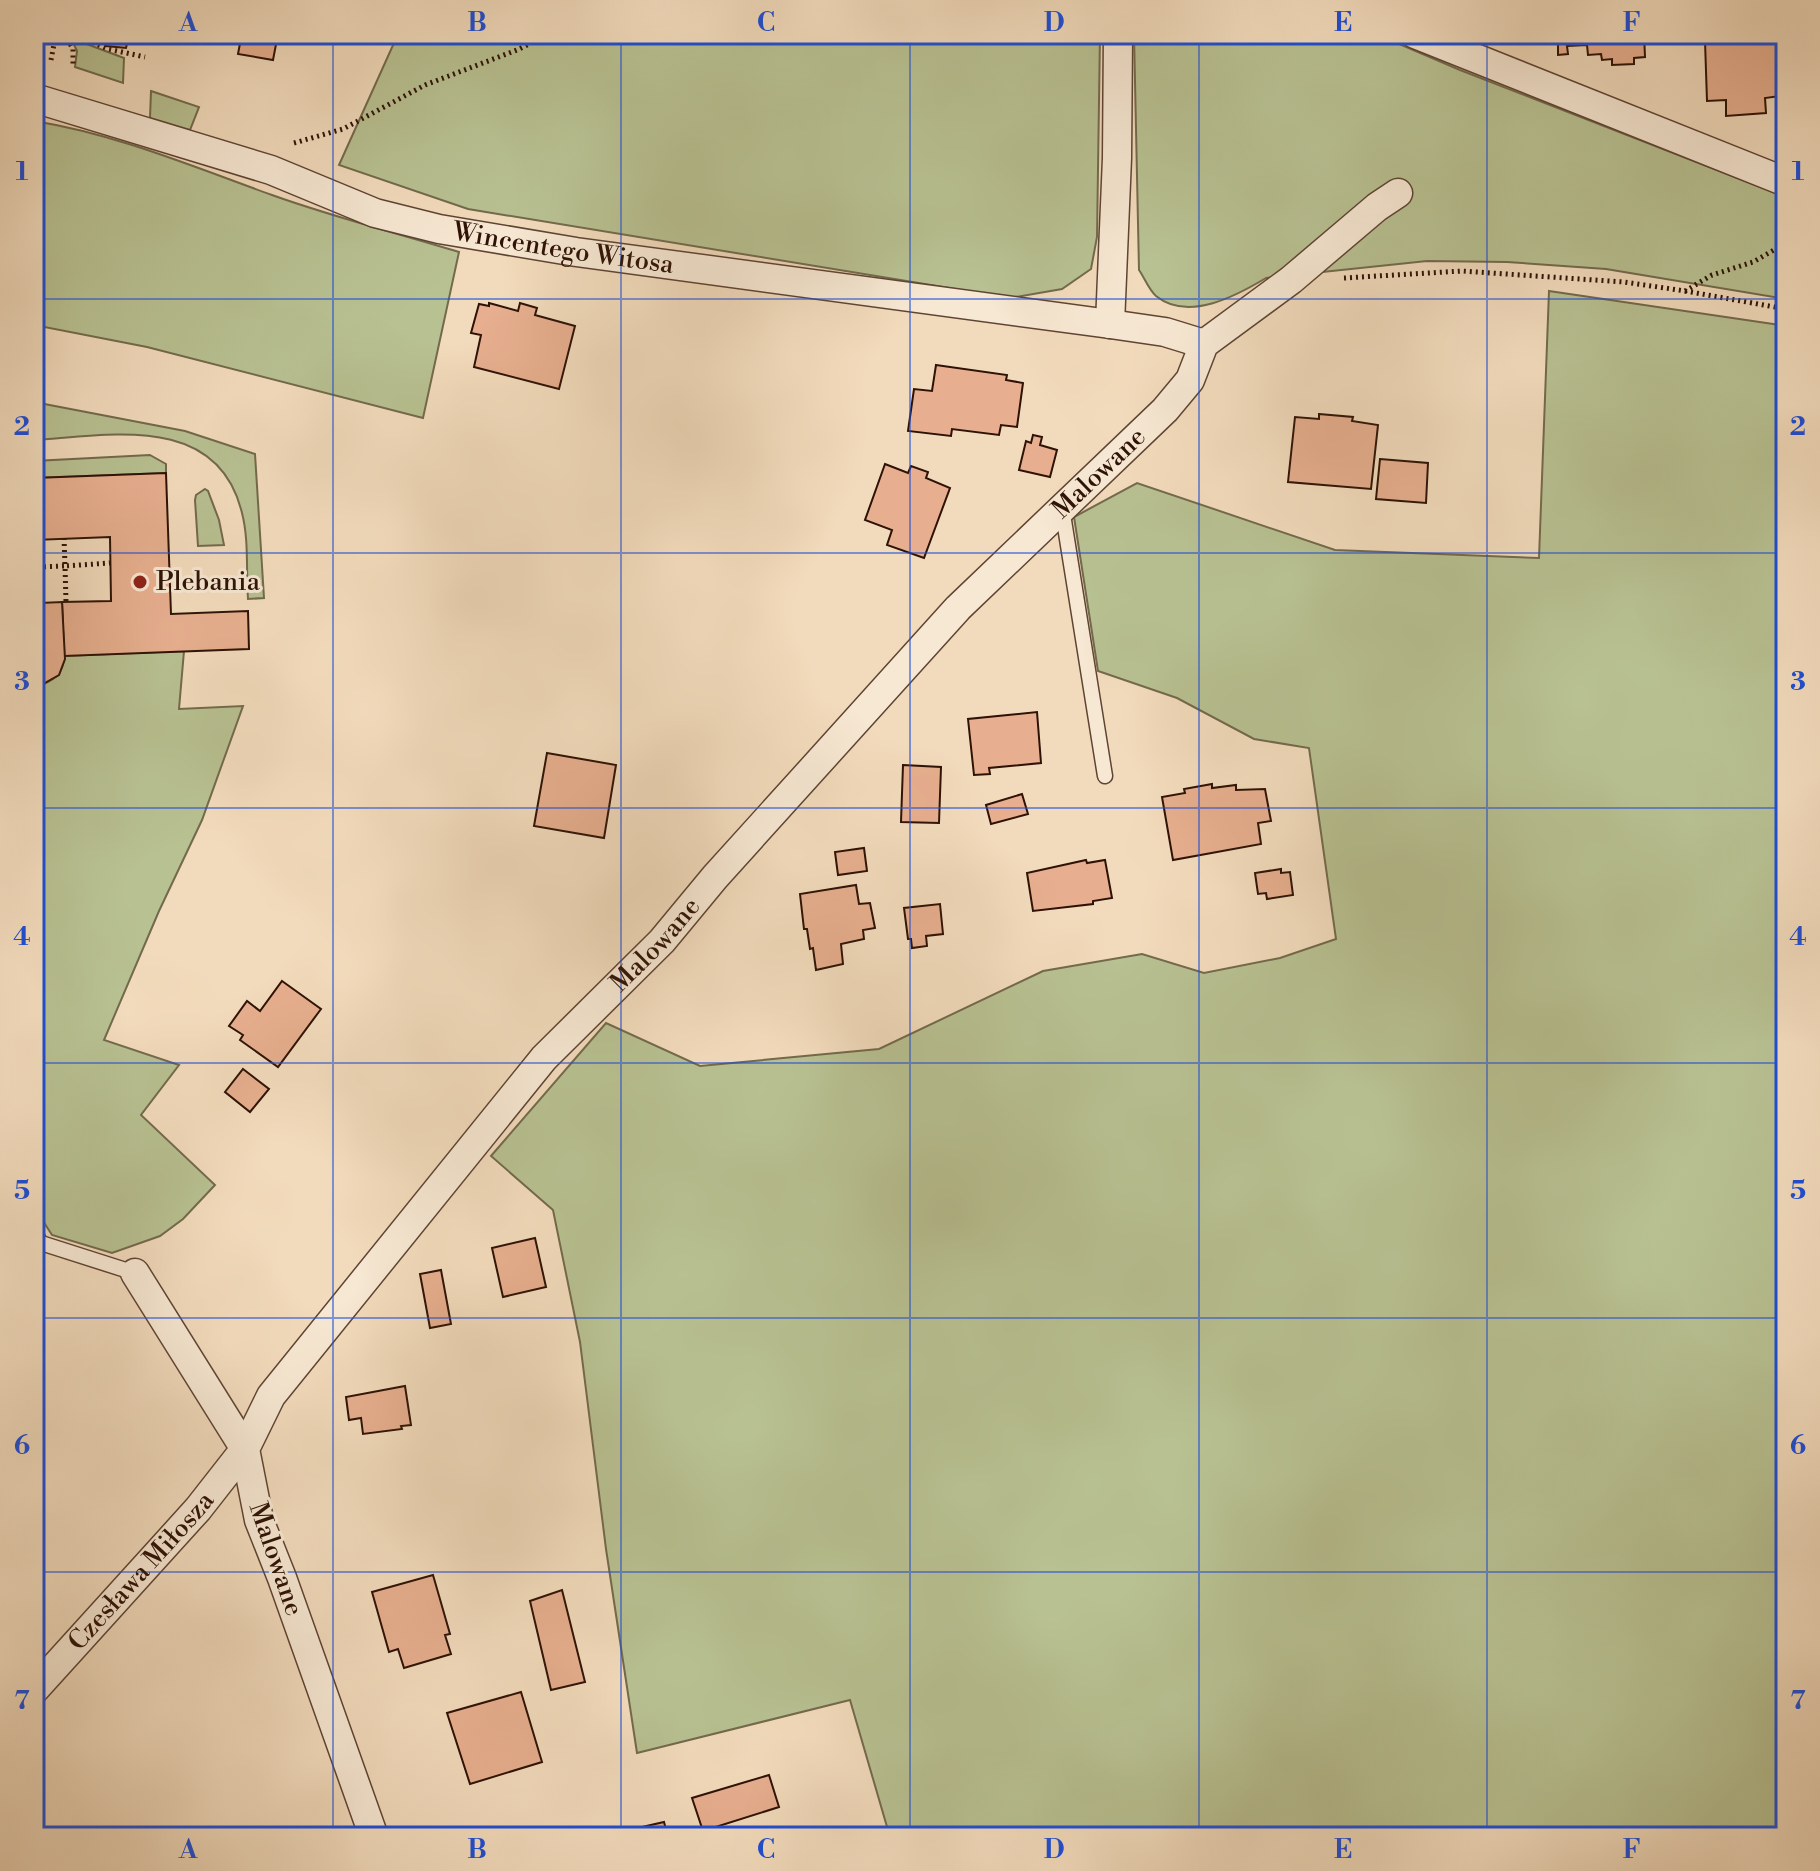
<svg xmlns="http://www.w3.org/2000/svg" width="1820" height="1871" viewBox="0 0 1820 1871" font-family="'Libre Bodoni',serif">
<rect width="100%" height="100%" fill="#f2dbbc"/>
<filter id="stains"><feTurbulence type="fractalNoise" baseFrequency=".0025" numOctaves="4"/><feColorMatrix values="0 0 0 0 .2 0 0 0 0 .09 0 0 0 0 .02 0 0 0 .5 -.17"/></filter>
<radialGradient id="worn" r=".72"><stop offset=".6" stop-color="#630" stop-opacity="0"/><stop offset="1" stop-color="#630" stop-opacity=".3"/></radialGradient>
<!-- green -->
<g fill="#b8c192" stroke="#736a4c" stroke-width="2">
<path d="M 69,34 L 77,34 L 76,40 L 124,58 L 123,83 L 75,67 L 77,51 Z"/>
<path d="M 398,34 L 1100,34 L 1097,237 L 1091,269 L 1062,289 L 1010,298 L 468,209 L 339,165 Z"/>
<path d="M 1134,34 L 1376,34 L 1460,70 L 1786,197 L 1786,299 L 1606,269 L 1507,262 L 1427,261 L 1266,278 C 1236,296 1188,322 1156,296 C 1149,290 1144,277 1139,270 Z"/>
<path d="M 151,91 L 199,107 L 190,130 L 150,118 Z"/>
<path d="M 34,121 C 116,134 194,167 272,195 C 333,217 397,233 459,252 L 423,418 L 147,347 L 34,325 Z"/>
<path d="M 1549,291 L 1786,326 L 1786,1837 L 890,1837 L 850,1700 L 637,1753 L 606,1549 L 580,1342 L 553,1210 L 491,1156 L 606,1023 L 700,1066 L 879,1049 L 1043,971 L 1142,954 L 1204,973 L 1280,958 L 1336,939 L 1309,748 L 1254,739 L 1177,698 L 1098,671 L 1074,517 L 1137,483 L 1335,550 L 1539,558 Z"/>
<path d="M 34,402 L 185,431 L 255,454 L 264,598 L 248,599 C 246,571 249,540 242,513 C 218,413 111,435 34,440 Z"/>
<path d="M 150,455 L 166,464 L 166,473 L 34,478 L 34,461 Z"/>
<path d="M 205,489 L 208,491 L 219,520 L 224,545 L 198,546 L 195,500 L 196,495 Z"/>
<path d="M 184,651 L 179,709 L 243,706 L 202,820 L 159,911 L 104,1040 L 179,1065 L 141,1115 L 215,1185 L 183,1219 L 160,1236 L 112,1253 L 52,1235 L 34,1207 L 34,689 C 51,681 64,676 64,656 Z"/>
</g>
<!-- building -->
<g fill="#e7af8f" stroke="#2e1206" stroke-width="2">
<path d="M 99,34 L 134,34 L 134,41 L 128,40 L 126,48 L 106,46 L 104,38 L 98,37 Z"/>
<path d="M 217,34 L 278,34 L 273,60 L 238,54 L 241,38 Z"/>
<path d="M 1545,34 L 1644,34 L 1645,57 L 1634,58 L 1634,64 L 1612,65 L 1612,59 L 1602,60 L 1601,54 L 1588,55 L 1587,45 L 1567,46 L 1568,54 L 1558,55 L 1558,36 L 1546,37 Z"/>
<path d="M 1776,37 L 1777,46 L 1786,53 L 1786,83 L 1780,89 L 1780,96 L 1765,98 L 1766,113 L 1726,116 L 1726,100 L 1707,101 L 1705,41 Z"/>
<path d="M 489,303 L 518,311 L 520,303 L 537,308 L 535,315 L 575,326 L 559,389 L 474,367 L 481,335 L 471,333 L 479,304 L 489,306 Z"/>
<path d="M 936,365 L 1007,375 L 1006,380 L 1023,383 L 1017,427 L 1001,425 L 999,435 L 952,429 L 951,436 L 908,431 L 914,389 L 932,391 Z"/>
<path d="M 1319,414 L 1353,417 L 1352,421 L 1378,425 L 1371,489 L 1288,482 L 1295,417 L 1319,419 Z"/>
<path d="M 1033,435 L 1042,437 L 1040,445 L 1057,450 L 1050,477 L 1019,470 L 1026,441 L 1031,443 Z"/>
<path d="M 1380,459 L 1428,463 L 1426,503 L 1376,499 Z"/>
<path d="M 885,464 L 908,473 L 911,466 L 928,472 L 926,478 L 950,488 L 924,558 L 887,545 L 892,530 L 865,520 Z"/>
<path d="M 166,473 L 171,614 L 248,611 L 249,649 L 64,656 L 62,602 L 111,601 L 110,537 L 34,540 L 34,478 Z"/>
<path d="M 34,540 L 37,540 L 40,603 L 62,602 L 65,659 L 59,675 L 34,689 Z"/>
<path d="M 1037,712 L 1041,763 L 989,768 L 990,774 L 974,775 L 968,719 Z"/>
<path d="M 547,753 L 616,765 L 604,838 L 534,826 Z"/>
<path d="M 903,765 L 941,767 L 939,823 L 901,822 Z"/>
<path d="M 1212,784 L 1212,788 L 1236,785 L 1236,790 L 1265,789 L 1271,821 L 1258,823 L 1261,844 L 1173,860 L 1162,797 L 1185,793 L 1184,789 Z"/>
<path d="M 1022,794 L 1028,814 L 991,824 L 986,805 Z"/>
<path d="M 864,848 L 867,871 L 838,875 L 835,852 Z"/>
<path d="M 1086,860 L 1087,863 L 1105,860 L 1112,898 L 1093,901 L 1093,904 L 1033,911 L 1027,873 Z"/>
<path d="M 1281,869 L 1281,873 L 1290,872 L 1293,895 L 1267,899 L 1266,893 L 1258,894 L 1255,873 Z"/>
<path d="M 856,885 L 859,904 L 870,903 L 875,928 L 863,930 L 864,939 L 841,944 L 843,964 L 816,970 L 813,948 L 810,949 L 807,929 L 804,929 L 800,894 Z"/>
<path d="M 940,904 L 943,934 L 926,936 L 927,946 L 912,948 L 911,939 L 908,939 L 904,908 Z"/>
<path d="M 282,981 L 321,1009 L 278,1067 L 240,1040 L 243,1035 L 229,1026 L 247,1001 L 260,1011 Z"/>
<path d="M 243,1069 L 269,1089 L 250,1112 L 225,1092 Z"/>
<path d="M 535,1238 L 546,1287 L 503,1297 L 492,1248 Z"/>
<path d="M 441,1270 L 451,1324 L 430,1328 L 420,1274 Z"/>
<path d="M 405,1386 L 411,1425 L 401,1426 L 402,1429 L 363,1434 L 361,1418 L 349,1420 L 346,1397 Z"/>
<path d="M 433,1575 L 450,1634 L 445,1635 L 451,1654 L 404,1668 L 398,1649 L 389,1652 L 372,1592 Z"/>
<path d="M 562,1590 L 585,1682 L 551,1690 L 530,1601 Z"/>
<path d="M 521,1692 L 542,1762 L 470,1784 L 447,1713 Z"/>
<path d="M 769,1775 L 779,1807 L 703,1831 L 692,1798 Z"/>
<path d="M 664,1822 L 668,1837 L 621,1837 L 620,1832 Z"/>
</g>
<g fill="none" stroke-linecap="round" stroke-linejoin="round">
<!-- service casing -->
<g stroke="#5f4434" stroke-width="17">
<g id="service">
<path d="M 1062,508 L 1105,776"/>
<path d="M 34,1232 L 41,1243 L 135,1273"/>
</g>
</g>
<!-- minor casing -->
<g stroke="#5f4434" stroke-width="31">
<g id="minor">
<path d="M 1415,34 L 1786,182"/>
<path id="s1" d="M 34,98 L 271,170 L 375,213 L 439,229 L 576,252 L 1110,324 L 1165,332 L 1204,344"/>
<path d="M 1110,324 L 1117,158 L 1118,34"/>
<path id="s2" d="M 34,1690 L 198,1509 L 245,1449 L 135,1273"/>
<path id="s3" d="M 374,1837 L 282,1578 L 259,1520 L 245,1449 L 271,1396 L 544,1058 L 662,941 L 715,877 L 958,608 L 1165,410 L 1190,380 L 1204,344 L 1291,280 L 1377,207 L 1398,193"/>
</g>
</g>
<!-- path -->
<g stroke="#2e1206" stroke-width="5" stroke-dasharray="2 4" stroke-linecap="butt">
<path d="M 64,34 L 73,49 L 73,66"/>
<path d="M 87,34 L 87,40 L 108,49 L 145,57"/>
<path d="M 51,60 L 56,34"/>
<path d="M 294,143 L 343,129 L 425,85 L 517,50 L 549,34"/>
<path d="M 1344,278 L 1462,271 L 1624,282 L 1685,291 L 1712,275 L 1753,262 L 1786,243"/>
<path d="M 1685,291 L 1786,309"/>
<path d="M 64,538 L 65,566 L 110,563"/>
<path d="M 38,567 L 65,566 L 66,602"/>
</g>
<!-- service -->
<use href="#service" stroke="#f7e8d3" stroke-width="14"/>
<!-- minor -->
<use href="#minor" stroke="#f7e8d3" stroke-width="28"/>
</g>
<!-- grid -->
<path fill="none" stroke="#1d4ed8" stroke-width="2" stroke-opacity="0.55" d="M 333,34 L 333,1837M 621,34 L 621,1837M 910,34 L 910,1837M 1199,34 L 1199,1837M 1487,34 L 1487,1837M 34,299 L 1786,299M 34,553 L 1786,553M 34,808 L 1786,808M 34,1063 L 1786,1063M 34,1318 L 1786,1318M 34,1572 L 1786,1572"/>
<!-- markers -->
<circle fill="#8f2418" stroke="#f7e8d3" stroke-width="3" cx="140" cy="582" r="8"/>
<g text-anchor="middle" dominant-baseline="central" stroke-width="6" stroke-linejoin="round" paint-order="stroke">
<!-- street labels -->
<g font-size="26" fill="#2e1206" stroke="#f7e8d3">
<text stroke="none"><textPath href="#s1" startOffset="552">Wincentego Witosa</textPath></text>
<text stroke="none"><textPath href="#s3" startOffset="1710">Malowane</textPath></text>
<text stroke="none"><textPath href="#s3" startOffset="1062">Malowane</textPath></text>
<text transform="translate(276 1559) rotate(71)">Malowane</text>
<text stroke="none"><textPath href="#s2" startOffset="160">Czesława Miłosza</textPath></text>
</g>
<!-- poi labels -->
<g font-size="26" fill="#2e1206" stroke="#f7e8d3" text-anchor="start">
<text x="156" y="582">Plebania</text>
</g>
</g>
<!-- margin -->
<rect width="1820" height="1871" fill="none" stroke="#f2dbbc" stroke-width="88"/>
<rect x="44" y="44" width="1732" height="1783" fill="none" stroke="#1d4ed8" stroke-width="3"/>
<g font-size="26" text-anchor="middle" font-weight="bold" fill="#1d4ed8">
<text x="188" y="31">A</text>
<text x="477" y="31">B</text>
<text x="766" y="31">C</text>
<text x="1054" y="31">D</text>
<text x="1343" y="31">E</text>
<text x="1632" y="31">F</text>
<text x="22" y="180">1</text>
<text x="1798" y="180">1</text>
<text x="22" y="435">2</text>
<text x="1798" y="435">2</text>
<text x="22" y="690">3</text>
<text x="1798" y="690">3</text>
<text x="22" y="945">4</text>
<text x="1798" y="945">4</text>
<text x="22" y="1199">5</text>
<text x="1798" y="1199">5</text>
<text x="22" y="1454">6</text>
<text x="1798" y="1454">6</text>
<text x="22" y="1709">7</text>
<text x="1798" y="1709">7</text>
<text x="188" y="1858">A</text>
<text x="477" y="1858">B</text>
<text x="766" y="1858">C</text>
<text x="1054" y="1858">D</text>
<text x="1343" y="1858">E</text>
<text x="1632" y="1858">F</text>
</g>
<rect width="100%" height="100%" filter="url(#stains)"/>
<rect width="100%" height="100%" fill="url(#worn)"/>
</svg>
